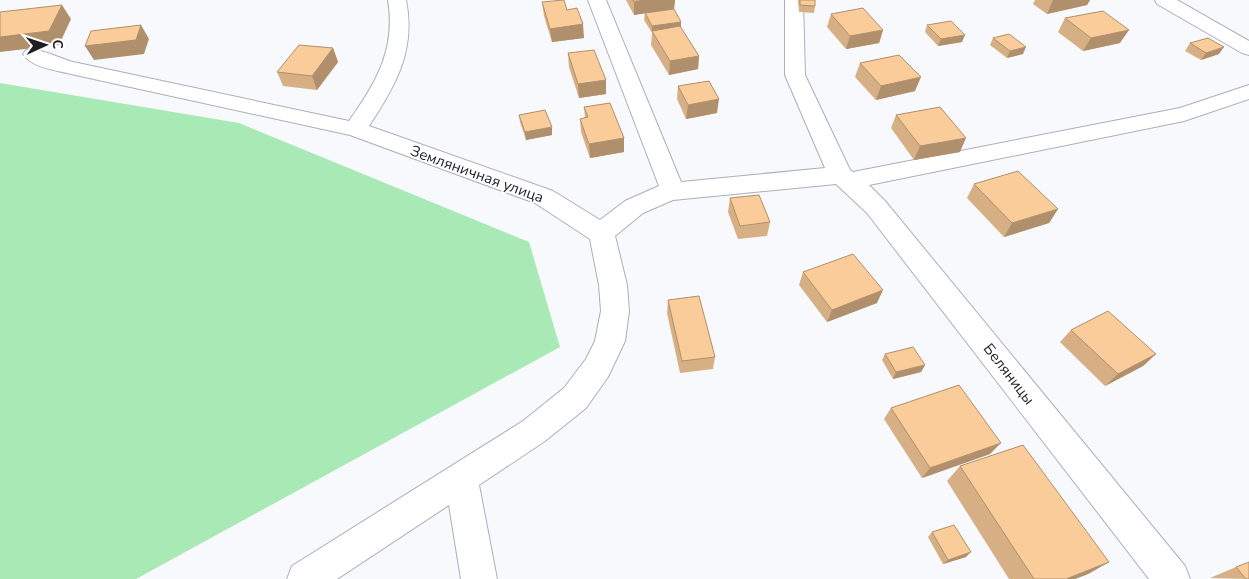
<svg xmlns="http://www.w3.org/2000/svg" width="1249" height="579" viewBox="0 0 1249 579" font-family="'Nunito Sans',sans-serif">
<rect width="100%" height="100%" fill="#f7f9fd"/>
<!-- green -->
<path fill="#a9e9b6" d="M 0,83 L 239,123 L 529,242 L 560,347 L 136,579 L 0,579 Z"/>
<g fill="none" stroke-linecap="round" stroke-linejoin="round">
<!-- minor casing -->
<g stroke="#aaafb9" stroke-width="2">
<g id="minor">
<path d="M 388,0 L 406,0 C 416,50 396,85 369,126 L 553,191 L 600,220 L 625,201 L 659,186 L 588,0 L 606,0 L 681,182 L 825,168 L 785,75 L 785,0 L 803,0 L 805,75 L 850,170 L 853,172 L 1180,108 L 1249,85 L 1249,99 L 1184,121 L 869,185 L 885,201 L 1185,566 L 1190,579 L 1149,579 L 867,213 L 836,184 L 673,200 L 643,213 L 615,236 L 627,285 L 629,311 L 625,341 L 608,377 L 586,408 L 545,441 L 479,485 L 497,579 L 461,579 L 449,505 L 337,579 L 287,579 L 292,566 L 523,421 L 564,388 L 586,359 L 595,341 L 601,311 L 599,285 L 590,239 L 535,203 L 350,135 L 71,74 C 56,70 32,68 23,54 L 26,50 C 39,47 58,58 73,62 L 349,121 C 377,82 396,48 388,0 Z"/>
<path d="M 1155,0 L 1177,0 L 1249,41 L 1249,55 L 1242,53 L 1157,4 Z"/>
</g>
</g>
<!-- minor -->
<use href="#minor" fill="#fff" fill-rule="evenodd"/>
</g>
<!-- wall -->
<g fill="#d7af84">
<path d="M 626,0 L 675,0 L 674,9 L 681,28 L 699,56 L 698,69 L 669,75 L 651,45 L 652,33 L 644,20 L 645,13 L 634,15 Z"/>
<path d="M 798,0 L 815,0 L 815,6 L 814,13 L 799,12 Z"/>
<path d="M 1035,0 L 1090,0 L 1087,5 L 1047,14 L 1033,4 Z"/>
<path d="M 542,2 L 567,10 L 584,38 L 552,42 L 544,16 Z"/>
<path d="M 831,14 L 883,30 L 879,43 L 846,49 L 827,27 Z"/>
<path d="M 1065,18 L 1120,43 L 1083,51 L 1058,32 Z"/>
<path d="M 927,25 L 962,42 L 938,46 L 925,32 Z"/>
<path d="M 993,38 L 1023,54 L 1007,58 L 990,45 Z"/>
<path d="M 1190,43 L 1219,54 L 1201,60 L 1185,51 Z"/>
<path d="M 333,48 L 338,62 L 317,90 L 283,86 L 277,72 Z"/>
<path d="M 568,53 L 606,80 L 606,94 L 579,98 L 569,67 Z"/>
<path d="M 860,63 L 915,91 L 876,100 L 855,77 Z"/>
<path d="M 678,86 L 717,113 L 686,119 L 677,99 Z"/>
<path d="M 584,107 L 624,152 L 590,158 L 581,132 L 580,119 L 585,118 Z"/>
<path d="M 519,115 L 552,135 L 526,140 L 520,122 Z"/>
<path d="M 896,115 L 960,152 L 914,160 L 891,128 Z"/>
<path d="M 974,184 L 1058,209 L 1049,223 L 1004,237 L 967,198 Z"/>
<path d="M 730,198 L 770,222 L 767,236 L 738,239 L 728,212 Z"/>
<path d="M 803,272 L 877,303 L 827,322 L 799,285 Z"/>
<path d="M 668,300 L 715,357 L 713,369 L 680,373 L 667,313 Z"/>
<path d="M 1071,330 L 1156,354 L 1143,366 L 1105,386 L 1060,342 Z"/>
<path d="M 885,354 L 925,365 L 921,372 L 893,379 L 882,360 Z"/>
<path d="M 891,408 L 990,454 L 922,478 L 884,419 Z"/>
<path d="M 960,466 L 1109,562 L 1088,574 L 1075,579 L 1009,579 L 947,481 Z"/>
<path d="M 932,532 L 966,557 L 943,564 L 928,537 Z"/>
<path d="M 1236,567 L 1249,579 L 1210,578 Z"/>
</g>
<!-- shaded-wall -->
<g fill="#af8f6c">
<path d="M 645,0 L 675,0 L 674,9 L 634,15 L 634,2 Z"/>
<path d="M 1053,0 L 1090,0 L 1087,5 L 1047,14 Z"/>
<path d="M 62,5 L 71,19 L 59,45 L 0,52 L 0,37 Z"/>
<path d="M 681,22 L 681,29 L 652,31 L 652,33 L 652,26 Z"/>
<path d="M 583,24 L 584,38 L 552,42 L 550,29 Z"/>
<path d="M 141,25 L 149,39 L 144,54 L 94,60 L 85,46 Z"/>
<path d="M 883,30 L 879,43 L 846,49 L 850,36 Z"/>
<path d="M 1129,30 L 1120,43 L 1083,51 L 1091,38 Z"/>
<path d="M 965,35 L 962,42 L 938,46 L 941,39 Z"/>
<path d="M 1026,47 L 1023,54 L 1007,58 L 1010,51 Z"/>
<path d="M 1224,47 L 1219,54 L 1201,60 L 1206,53 Z"/>
<path d="M 333,48 L 338,62 L 317,90 L 312,76 Z"/>
<path d="M 699,56 L 698,69 L 669,75 L 670,61 Z"/>
<path d="M 921,77 L 915,91 L 876,100 L 881,86 Z"/>
<path d="M 606,80 L 606,94 L 579,98 L 578,84 Z"/>
<path d="M 719,99 L 717,113 L 686,119 L 688,105 Z"/>
<path d="M 552,127 L 552,135 L 526,140 L 525,132 Z"/>
<path d="M 624,138 L 624,152 L 590,158 L 589,144 Z"/>
<path d="M 966,138 L 960,152 L 914,160 L 920,146 Z"/>
<path d="M 1058,209 L 1049,223 L 1004,237 L 1012,223 Z"/>
<path d="M 883,290 L 877,303 L 827,322 L 832,310 Z"/>
<path d="M 1156,354 L 1143,366 L 1105,386 L 1118,374 Z"/>
<path d="M 925,365 L 921,372 L 893,379 L 896,372 Z"/>
<path d="M 1001,443 L 990,454 L 922,478 L 930,468 Z"/>
<path d="M 971,552 L 966,557 L 943,564 L 948,560 Z"/>
<path d="M 1109,562 L 1088,574 L 1075,579 L 1066,579 Z"/>
</g>
<!-- building -->
<g fill="#facc9a" stroke="#af8f6c">
<path d="M 564,0 L 567,10 L 577,8 L 583,24 L 550,29 L 542,2 Z"/>
<path d="M 633,0 L 645,0 L 634,2 Z"/>
<path d="M 800,0 L 815,0 L 815,6 L 800,5 Z"/>
<path d="M 62,5 L 49,31 L 0,37 L 0,12 Z"/>
<path d="M 863,8 L 883,30 L 850,36 L 831,14 Z"/>
<path d="M 674,9 L 681,22 L 652,26 L 645,13 Z"/>
<path d="M 1103,11 L 1129,30 L 1091,38 L 1065,18 Z"/>
<path d="M 951,21 L 965,35 L 941,39 L 927,25 Z"/>
<path d="M 141,25 L 136,40 L 85,46 L 91,31 Z"/>
<path d="M 680,26 L 699,56 L 670,61 L 652,31 Z"/>
<path d="M 1009,34 L 1026,47 L 1010,51 L 993,38 Z"/>
<path d="M 1208,38 L 1224,47 L 1206,53 L 1190,43 Z"/>
<path d="M 299,45 L 333,48 L 312,76 L 277,72 Z"/>
<path d="M 594,50 L 606,80 L 578,84 L 568,53 Z"/>
<path d="M 899,55 L 921,77 L 881,86 L 860,63 Z"/>
<path d="M 709,81 L 719,99 L 688,105 L 678,86 Z"/>
<path d="M 610,103 L 624,138 L 589,144 L 580,119 L 588,117 L 584,107 Z"/>
<path d="M 940,107 L 966,138 L 920,146 L 896,115 Z"/>
<path d="M 545,110 L 552,127 L 525,132 L 519,115 Z"/>
<path d="M 1018,171 L 1058,209 L 1012,223 L 974,184 Z"/>
<path d="M 759,195 L 770,222 L 740,226 L 730,198 Z"/>
<path d="M 853,254 L 883,290 L 832,310 L 803,272 Z"/>
<path d="M 699,296 L 715,357 L 682,361 L 668,300 Z"/>
<path d="M 1108,311 L 1156,354 L 1118,374 L 1071,330 Z"/>
<path d="M 913,347 L 925,365 L 896,372 L 885,354 Z"/>
<path d="M 959,385 L 1001,443 L 930,468 L 891,408 Z"/>
<path d="M 1023,445 L 1109,562 L 1066,579 L 1034,579 L 960,466 Z"/>
<path d="M 954,525 L 971,552 L 948,560 L 932,532 Z"/>
<path d="M 1249,562 L 1249,579 L 1246,579 L 1236,567 Z"/>
</g>
<g text-anchor="middle" dominant-baseline="central" stroke-width="4" stroke-linejoin="round" paint-order="stroke">
<!-- street labels -->
<g font-size="15" fill="#1d1f23" stroke="#fff">
<text transform="translate(477 174) rotate(20)">Земляничная улица</text>
<text transform="translate(1009 374) rotate(52)">Беляницы</text>
</g>
</g>
<!-- north arrow -->
<g transform="translate(45 45) rotate(87)" stroke="#ffffff" stroke-width="4" paint-order="stroke">
<path d="M0-4L9 19L0 12L-9 19Z" fill="#1d1f23"/>
<text y="-8" font-size="14" font-weight="bold" text-anchor="middle" fill="#1d1f23">С</text>
</g>
</svg>
